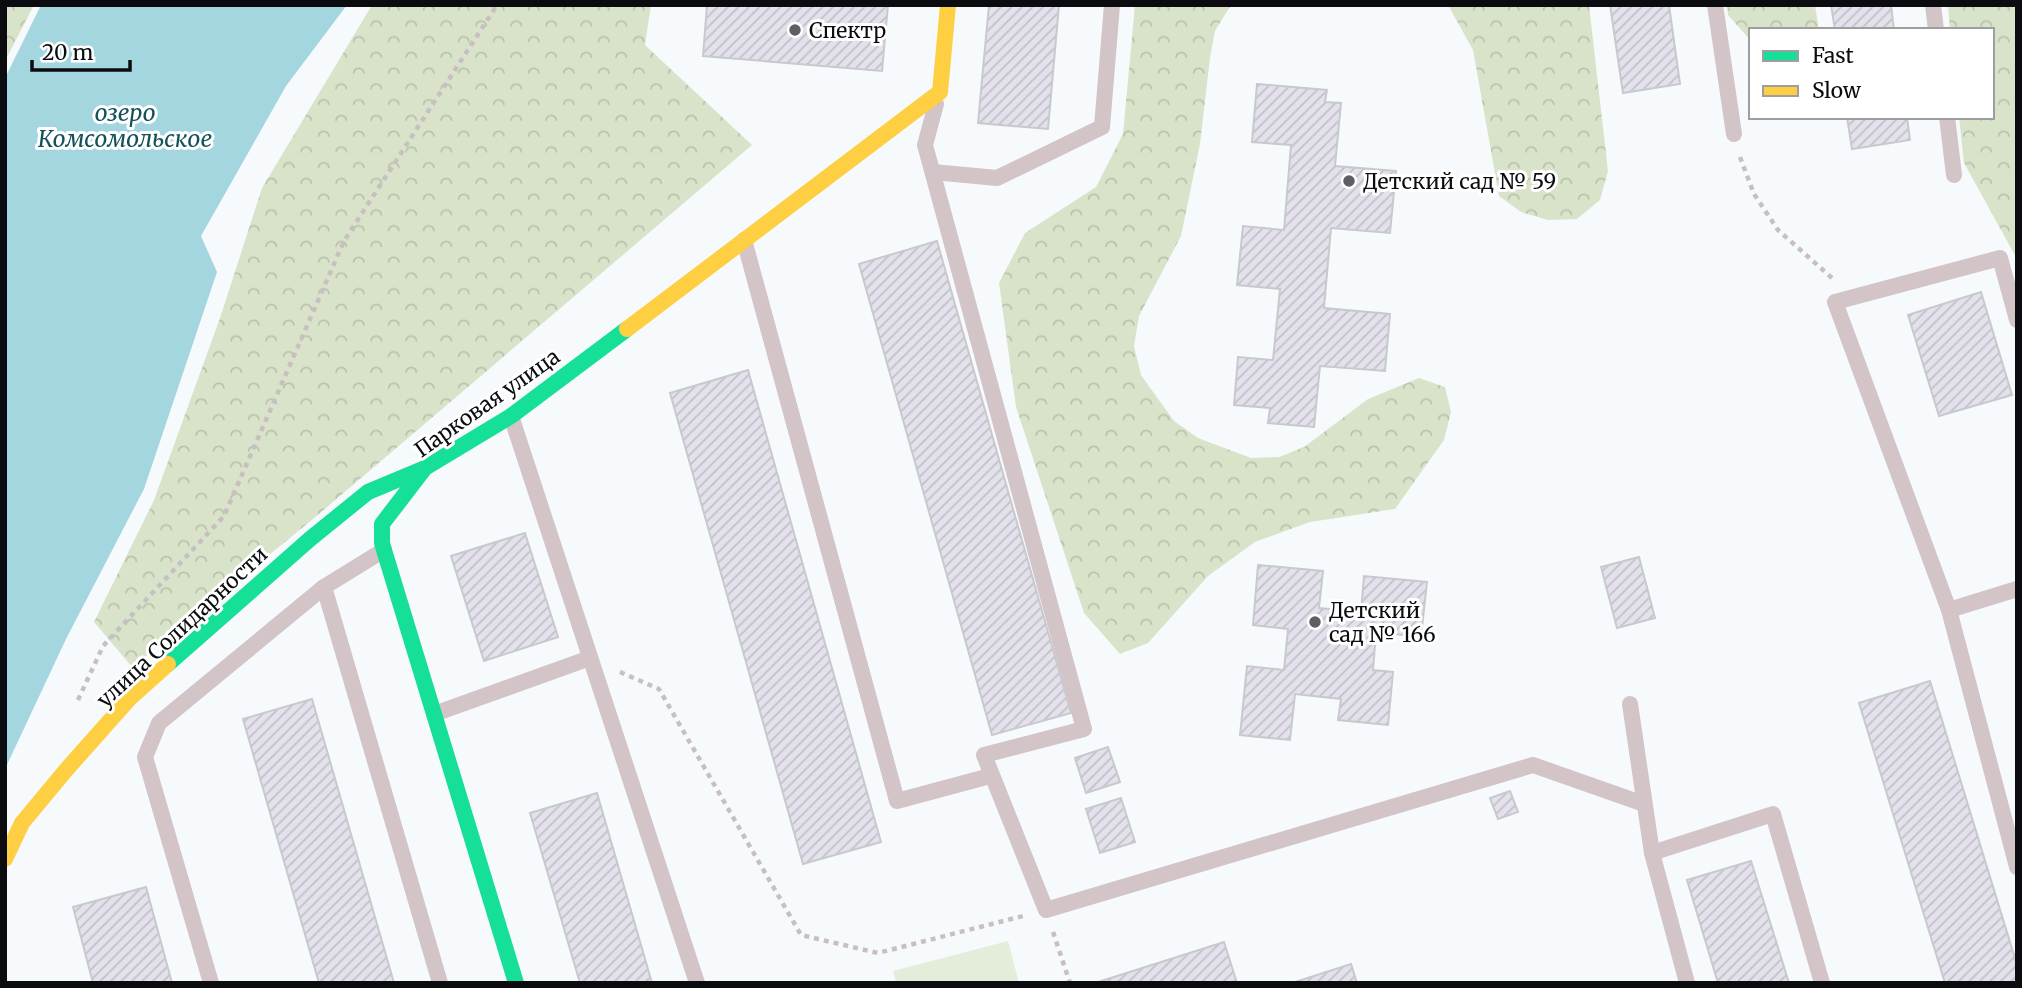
<svg xmlns="http://www.w3.org/2000/svg" width="2022" height="988" viewBox="0 0 2022 988" font-family="Merriweather,serif">
<defs>
<pattern id="forest-crowns" width="20" height="18" patternUnits="userSpaceOnUse" patternTransform="scale(1.75)"><rect width="20" height="18" fill="#d9e3c9"/><path d="M2 6a3 3 0 1 1 6 0M12 15a3 3 0 1 1 6 0" fill="none" stroke="#b9c2ab"/></pattern>
<pattern id="building-hatch" width="6" height="6" patternUnits="userSpaceOnUse" patternTransform="scale(1.75)"><rect width="6" height="6" fill="#e3e1eb"/><path d="M-1 1l2-2M0 6l6-6M5 7l2-2" fill="none" stroke="#c1c0c8"/></pattern>
</defs>
<rect width="100%" height="100%" fill="#f7fafd"/>
<!-- forest -->
<g fill="url(#forest-crowns)">
<path d="M 5,5 L 34,5 L 5,61 Z"/>
<path d="M 372,5 L 651,5 L 645,45 L 752,145 L 313,519 L 132,667 L 94,622 L 154,500 L 220,318 L 262,188 Z"/>
<path d="M 1135,5 L 1233,5 L 1229,8 L 1215,31 L 1210,58 L 1200,144 L 1181,236 L 1139,316 L 1134,346 L 1141,375 L 1174,421 L 1198,438 L 1251,458 L 1279,457 L 1304,447 L 1368,399 L 1419,378 L 1445,387 L 1451,412 L 1444,440 L 1395,509 L 1310,522 L 1255,542 L 1208,576 L 1148,643 L 1120,654 L 1084,613 L 1016,407 L 999,283 L 1025,233 L 1096,187 L 1123,134 Z"/>
<path d="M 1448,5 L 1589,5 L 1608,171 L 1600,200 L 1577,219 L 1548,220 L 1521,212 L 1499,196 L 1473,50 Z"/>
<path d="M 1727,5 L 1815,5 L 1819,30 L 1751,30 L 1751,41 L 1728,15 Z"/>
<path d="M 1948,5 L 2017,5 L 2017,259 L 1964,163 L 1959,117 L 1992,117 L 1992,30 L 1950,30 Z"/>
</g>
<!-- pitch -->
<path fill="#e4edd9" d="M 1008,941 L 1019,983 L 896,983 L 893,971 Z"/>
<!-- water -->
<path fill="#a4d6e0" d="M 41,5 L 347,5 L 286,86 L 201,236 L 217,272 L 144,489 L 66,639 L 5,769 L 5,78 Z"/>
<!-- building -->
<g fill="url(#building-hatch)" stroke="#c8c9cc" stroke-width="2">
<path d="M 707,5 L 888,5 L 882,71 L 703,56 Z"/>
<path d="M 989,5 L 1059,5 L 1048,129 L 978,123 Z"/>
<path d="M 1610,5 L 1669,5 L 1680,84 L 1623,93 Z"/>
<path d="M 1831,5 L 1891,5 L 1894,30 L 1835,30 Z"/>
<path d="M 1257,84 L 1327,90 L 1325,102 L 1341,103 L 1335,166 L 1396,171 L 1390,233 L 1331,228 L 1324,308 L 1390,314 L 1385,371 L 1320,366 L 1314,427 L 1268,423 L 1270,408 L 1234,405 L 1238,357 L 1273,360 L 1280,289 L 1237,285 L 1243,226 L 1284,230 L 1291,145 L 1252,142 Z"/>
<path d="M 1847,117 L 1907,117 L 1910,140 L 1852,149 Z"/>
<path d="M 937,241 L 1071,713 L 992,735 L 859,264 Z"/>
<path d="M 1981,292 L 2012,395 L 1939,416 L 1908,315 Z"/>
<path d="M 748,370 L 881,842 L 803,864 L 670,393 Z"/>
<path d="M 525,533 L 558,637 L 484,661 L 451,556 Z"/>
<path d="M 1639,557 L 1655,618 L 1617,628 L 1601,567 Z"/>
<path d="M 1258,565 L 1323,571 L 1319,608 L 1361,612 L 1364,576 L 1427,582 L 1421,637 L 1376,632 L 1373,670 L 1393,672 L 1388,725 L 1338,720 L 1341,699 L 1295,694 L 1290,740 L 1240,735 L 1247,666 L 1284,670 L 1288,629 L 1253,625 Z"/>
<path d="M 1930,681 L 2017,965 L 2017,983 L 1945,983 L 1859,703 Z"/>
<path d="M 312,699 L 394,983 L 319,983 L 243,719 Z"/>
<path d="M 1108,747 L 1120,782 L 1086,793 L 1075,758 Z"/>
<path d="M 1510,791 L 1518,812 L 1498,819 L 1490,798 Z"/>
<path d="M 597,793 L 652,983 L 580,983 L 530,813 Z"/>
<path d="M 1121,798 L 1135,842 L 1100,853 L 1086,809 Z"/>
<path d="M 1751,861 L 1789,983 L 1718,983 L 1687,880 Z"/>
<path d="M 146,887 L 172,983 L 93,983 L 73,907 Z"/>
<path d="M 1224,942 L 1237,983 L 1095,983 Z"/>
<path d="M 1351,964 L 1357,983 L 1292,983 Z"/>
</g>
<g fill="none" stroke-linecap="round" stroke-linejoin="round">
<!-- path -->
<g stroke="#c7bfc2" stroke-width="4.5" stroke-dasharray="5 5" stroke-linecap="butt">
<path d="M 1740,157 L 1754,194 L 1778,230 L 1832,278"/>
<path d="M 620,672 L 659,689 L 801,935 L 878,953 L 1023,916"/>
<path d="M 78,700 L 103,646 L 224,516 L 344,241 L 497,5"/>
<path d="M 1053,932 L 1070,983"/>
</g>
<!-- lane -->
<g stroke="#d2c4c7" stroke-width="16">
<path d="M 1715,5 L 1734,134"/>
<path d="M 1933,5 L 1936,30"/>
<path d="M 936,104 L 925,145 L 1084,729 L 984,755 L 1046,910 L 1533,765 L 1644,804"/>
<path d="M 1947,117 L 1954,175"/>
<path d="M 933,172 L 997,178 L 1102,127 L 1112,5"/>
<path d="M 744,240 L 897,801 L 990,776"/>
<path d="M 2017,320 L 2000,258 L 1835,302 L 1949,610 L 2017,867"/>
<path d="M 511,416 L 697,983"/>
<path d="M 384,550 L 324,587 L 440,983"/>
<path d="M 1949,610 L 2017,589"/>
<path d="M 1630,704 L 1652,853 L 1687,983"/>
<path d="M 434,714 L 590,658"/>
<path d="M 1652,853 L 1773,814 L 1822,983"/>
<path d="M 211,983 L 145,757 L 159,723 L 324,587"/>
</g>
<!-- fast -->
<g stroke="#16e098" stroke-width="16">
<path d="M 168,664 L 310,539 L 368,492 L 423,469"/>
<path d="M 516,983 L 384,550 L 382,543 L 382,524 L 425,468 L 511,416 L 627,329"/>
</g>
<!-- slow -->
<g stroke="#ffcf43" stroke-width="16">
<path d="M 627,329 L 940,92 L 948,5"/>
<path d="M 5,859 L 22,823 L 66,770 L 130,698 L 168,664"/>
</g>
</g>
<!-- markers -->
<g fill="#5e5f62" stroke="#fff" stroke-width="2.5">
<circle cx="795" cy="30" r="7"/>
<circle cx="1349" cy="181" r="7"/>
<circle cx="1315" cy="622" r="7"/>
</g>
<g text-anchor="middle" dominant-baseline="central" stroke-width="6" stroke-linejoin="round" paint-order="stroke">
<!-- poi labels -->
<g font-size="21" fill="#0b0c0f" stroke="#fff" text-anchor="start">
<text x="809" y="30">Спектр</text>
<text x="1363" y="181">Детский сад № 59</text>
<text x="1329" y="610">Детский<tspan x="1329" dy="24">сад № 166</tspan></text>
</g>
<!-- street labels -->
<g font-size="21" fill="#0b0c0f" stroke="#fff">
<text transform="translate(487 403) rotate(-35)">Парковая улица</text>
<text transform="translate(182 627) rotate(-43)">улица Солидарности</text>
</g>
<!-- water labels -->
<g font-size="23" font-style="italic" fill="#15515b" stroke="#fff">
<text x="125" y="112">озеро<tspan x="125" dy="26">Комсомольское</tspan></text>
</g>
</g>
<!-- border -->
<rect width="2022" height="988" fill="none" stroke="#0b0c0f" stroke-width="14"/>
<!-- legend -->
<rect x="1749" y="28" width="245" height="91" fill="#ffffff" stroke="#9d9e9f" stroke-width="2"/>
<rect x="1763" y="51" width="35" height="10" fill="#16e098" stroke="#9d9e9f" stroke-width="2"/>
<text x="1812" y="63" font-size="21" fill="#0b0c0f">Fast</text>
<rect x="1763" y="86" width="35" height="10" fill="#ffcf43" stroke="#9d9e9f" stroke-width="2"/>
<text x="1812" y="98" font-size="21" fill="#0b0c0f">Slow</text>
<!-- scale -->
<path d="M32 60v10h98v-10" fill="none" stroke="#0b0c0f" stroke-width="3.5"/>
<text x="42" y="60" font-size="21" fill="#0b0c0f" stroke="#ffffff" stroke-width="5" paint-order="stroke">20 m</text>
</svg>
